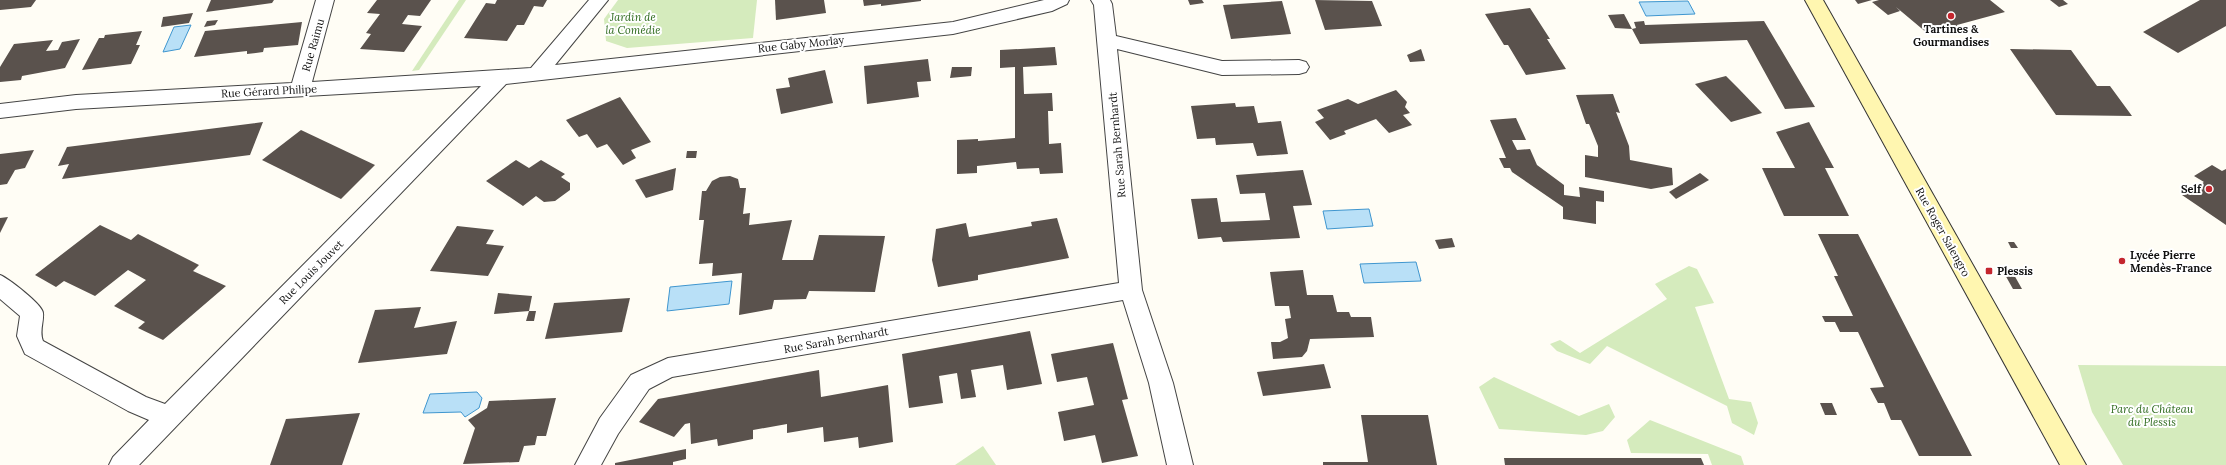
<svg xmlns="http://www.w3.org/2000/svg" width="2226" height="465" viewBox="0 0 2226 465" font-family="Lora,serif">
<rect width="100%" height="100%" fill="#fffdf5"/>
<!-- green -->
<g fill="#d5ebbd">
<path d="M 459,0 L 466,0 L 419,70 L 412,71 Z"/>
<path d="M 618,0 L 757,0 L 753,38 L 627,48 L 606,41 L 604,19 Z"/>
<path d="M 1689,266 L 1697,269 L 1714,303 L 1695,307 L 1729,399 L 1751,402 L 1758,423 L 1754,435 L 1732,423 L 1727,406 L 1607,346 L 1590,364 L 1557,351 L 1550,344 L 1560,340 L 1580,353 L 1667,299 L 1655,284 Z"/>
<path d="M 2078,365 L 2226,366 L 2226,465 L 2123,465 L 2092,412 Z"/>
<path d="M 1494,377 L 1579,416 L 1609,404 L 1615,417 L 1603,431 L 1586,435 L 1499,429 L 1479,387 Z"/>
<path d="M 1650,420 L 1741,456 L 1744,465 L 1712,465 L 1708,454 L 1631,453 L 1627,440 Z"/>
<path d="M 983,446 L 996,465 L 955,465 Z"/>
</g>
<!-- water -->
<g fill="#b9e0f7" stroke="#3f96cf">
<path d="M 1688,1 L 1695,14 L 1646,16 L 1639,2 Z"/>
<path d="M 191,25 L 180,49 L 163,52 L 174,27 Z"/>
<path d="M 1369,209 L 1373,226 L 1327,229 L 1323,211 Z"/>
<path d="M 1416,262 L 1421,281 L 1364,283 L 1360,264 Z"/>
<path d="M 732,281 L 729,304 L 667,311 L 670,287 Z"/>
<path d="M 477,392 L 482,398 L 479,408 L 465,417 L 461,412 L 423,413 L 430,394 Z"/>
</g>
<!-- building -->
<g fill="#5a524d">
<path d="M 0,0 L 36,0 L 31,7 L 0,10 Z"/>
<path d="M 211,0 L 274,0 L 272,3 L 206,12 Z"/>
<path d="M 377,0 L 431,0 L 420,16 L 408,15 L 402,24 L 422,26 L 404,52 L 360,49 L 371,34 L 366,33 L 380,14 L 367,13 Z"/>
<path d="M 497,0 L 547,0 L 543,7 L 534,6 L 524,25 L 517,25 L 507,41 L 464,38 L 486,3 L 495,4 Z"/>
<path d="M 775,0 L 824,0 L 826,13 L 776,20 Z"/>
<path d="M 863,0 L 921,0 L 921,1 L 881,6 L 881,4 L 864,6 Z"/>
<path d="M 1188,0 L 1202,0 L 1204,3 L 1190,5 Z"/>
<path d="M 1315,0 L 1372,1 L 1382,26 L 1325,30 Z"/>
<path d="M 1855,0 L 1872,0 L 1858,4 Z"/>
<path d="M 1879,0 L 1990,0 L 2005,12 L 1957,25 L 1958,29 L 1955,31 L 1942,29 L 1927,33 L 1896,7 L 1900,11 L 1888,15 L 1872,2 Z"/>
<path d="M 2050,0 L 2063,0 L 2068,4 L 2059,7 Z"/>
<path d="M 2200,0 L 2226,0 L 2226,26 L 2178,53 L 2143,32 Z"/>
<path d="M 1282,1 L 1291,34 L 1231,39 L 1223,5 Z"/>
<path d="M 1530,8 L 1550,39 L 1547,39 L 1566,69 L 1526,75 L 1508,45 L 1504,45 L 1485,14 Z"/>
<path d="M 193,13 L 189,23 L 161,27 L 163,17 Z"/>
<path d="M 1624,14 L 1632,29 L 1615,28 L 1608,15 Z"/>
<path d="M 218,20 L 215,25 L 204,27 L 207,21 Z"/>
<path d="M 1644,21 L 1645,25 L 1764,21 L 1815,107 L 1785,109 L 1747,40 L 1640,44 L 1632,29 L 1636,28 L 1634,22 Z"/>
<path d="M 302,22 L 298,45 L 264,48 L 263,52 L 247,54 L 247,51 L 194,57 L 205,31 Z"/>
<path d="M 142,31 L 136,45 L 140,45 L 131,64 L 82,70 L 99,38 L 104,38 L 105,35 Z"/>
<path d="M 80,39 L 65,68 L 22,76 L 21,80 L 0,82 L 0,67 L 14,44 L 53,40 L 46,51 L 58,50 L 62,42 Z"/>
<path d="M 1055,47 L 1057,65 L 1023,67 L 1024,94 L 1052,93 L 1053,111 L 1048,111 L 1049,144 L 1061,143 L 1063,173 L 1040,174 L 1039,168 L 1017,169 L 1016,162 L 977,166 L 977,173 L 957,174 L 957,140 L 978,139 L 978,141 L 1015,138 L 1015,67 L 1000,68 L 1000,50 Z"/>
<path d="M 1421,49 L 1425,61 L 1410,62 L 1407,55 Z"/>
<path d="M 2010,49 L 2071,50 L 2097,86 L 2110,86 L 2132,116 L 2056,115 Z"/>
<path d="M 928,59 L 931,81 L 917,82 L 919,97 L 867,104 L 864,66 Z"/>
<path d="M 952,67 L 972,67 L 971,76 L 950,78 Z"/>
<path d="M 825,70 L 833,103 L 781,114 L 776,89 L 790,87 L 788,78 Z"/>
<path d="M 1726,76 L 1738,88 L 1762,113 L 1731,122 L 1695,84 Z"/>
<path d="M 1396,90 L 1407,102 L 1405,107 L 1410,113 L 1403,115 L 1412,125 L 1389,133 L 1376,119 L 1344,131 L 1346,134 L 1330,140 L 1315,122 L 1324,118 L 1317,110 L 1348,99 L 1358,104 Z"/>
<path d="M 1613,94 L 1620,113 L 1616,112 L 1629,146 L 1630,160 L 1672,168 L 1673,185 L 1651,189 L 1585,177 L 1585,155 L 1598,157 L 1598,146 L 1589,124 L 1586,124 L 1576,95 Z"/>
<path d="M 620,97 L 651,142 L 631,150 L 636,158 L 623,165 L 607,144 L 597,148 L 587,134 L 579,137 L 566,120 Z"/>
<path d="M 1235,103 L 1236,107 L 1254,106 L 1258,123 L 1281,121 L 1288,154 L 1257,156 L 1253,143 L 1216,145 L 1215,138 L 1197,139 L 1191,106 Z"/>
<path d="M 1516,118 L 1526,140 L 1512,140 L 1517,150 L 1530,149 L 1537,165 L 1564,185 L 1564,195 L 1580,197 L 1579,187 L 1604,191 L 1604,202 L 1596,201 L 1596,224 L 1563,219 L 1563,207 L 1512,172 L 1510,168 L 1504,168 L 1499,158 L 1506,158 L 1490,120 Z"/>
<path d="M 263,122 L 250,155 L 62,179 L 69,164 L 58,166 L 67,147 Z"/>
<path d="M 1809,122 L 1834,168 L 1825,168 L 1849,216 L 1784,216 L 1762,168 L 1795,168 L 1776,132 Z"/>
<path d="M 301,130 L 375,165 L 341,199 L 262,160 Z"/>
<path d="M 34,150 L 25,168 L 15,170 L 7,184 L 0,185 L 0,154 Z"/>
<path d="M 687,151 L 697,151 L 696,158 L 686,158 Z"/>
<path d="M 516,160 L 529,168 L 541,160 L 565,174 L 561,177 L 570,183 L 570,190 L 555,201 L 544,202 L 536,196 L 523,206 L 486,181 Z"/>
<path d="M 2212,165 L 2222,171 L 2226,169 L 2226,225 L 2182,195 L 2204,182 L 2194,176 Z"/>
<path d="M 676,168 L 673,190 L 646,198 L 635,180 Z"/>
<path d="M 1303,170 L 1312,205 L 1293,206 L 1300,238 L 1223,242 L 1221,237 L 1198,239 L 1191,199 L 1217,198 L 1221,222 L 1270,220 L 1265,193 L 1240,194 L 1236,175 Z"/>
<path d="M 1700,173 L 1709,180 L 1676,199 L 1669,192 Z"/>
<path d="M 730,176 L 738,179 L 740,188 L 746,188 L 743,214 L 750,213 L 749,225 L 792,220 L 782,260 L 813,260 L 819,235 L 885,236 L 875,292 L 809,291 L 806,299 L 774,300 L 772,309 L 739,315 L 742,273 L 712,276 L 713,263 L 699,264 L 704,220 L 699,220 L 702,191 L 706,191 L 712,181 L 720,177 Z"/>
<path d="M 8,217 L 0,233 L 0,218 Z"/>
<path d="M 1057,218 L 1069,258 L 978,275 L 978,280 L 938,287 L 932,260 L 936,229 L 966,223 L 969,237 L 1032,226 L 1031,222 Z"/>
<path d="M 100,225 L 131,240 L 138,234 L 199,265 L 193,271 L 226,286 L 163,340 L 138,328 L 145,322 L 114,306 L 146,280 L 128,270 L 95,296 L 64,281 L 56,287 L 35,275 Z"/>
<path d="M 457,226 L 494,230 L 486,244 L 504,246 L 488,276 L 430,271 Z"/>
<path d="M 1818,234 L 1858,234 L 1972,456 L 1919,456 L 1901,420 L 1891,420 L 1884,403 L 1878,403 L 1870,388 L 1884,387 L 1858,332 L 1840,332 L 1835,322 L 1825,322 L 1822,316 L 1853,316 L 1834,276 L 1838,276 Z"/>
<path d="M 1452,238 L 1455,247 L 1439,249 L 1435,240 Z"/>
<path d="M 2008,242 L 2014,242 L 2018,248 L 2011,248 Z"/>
<path d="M 1303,270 L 1307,295 L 1333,295 L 1337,312 L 1349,312 L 1351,317 L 1371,317 L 1374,337 L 1310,339 L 1307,351 L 1302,357 L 1273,359 L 1271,342 L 1280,342 L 1288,338 L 1285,319 L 1291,318 L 1289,306 L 1275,306 L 1270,272 Z"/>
<path d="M 2004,273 L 2013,273 L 2022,289 L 2013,289 Z"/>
<path d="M 498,293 L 532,296 L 529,311 L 494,314 Z"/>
<path d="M 630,298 L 622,332 L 545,339 L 554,303 Z"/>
<path d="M 421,307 L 414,328 L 457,321 L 447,354 L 358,363 L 375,310 Z"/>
<path d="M 529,311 L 536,311 L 534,321 L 526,321 Z"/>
<path d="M 1030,331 L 1042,384 L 1007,390 L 1003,365 L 971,370 L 976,397 L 961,399 L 957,373 L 939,376 L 943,403 L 909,408 L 902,354 Z"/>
<path d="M 1113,343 L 1128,399 L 1122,400 L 1138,456 L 1102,463 L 1095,435 L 1064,441 L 1058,412 L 1094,405 L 1087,377 L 1057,382 L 1051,354 Z"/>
<path d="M 1324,364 L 1331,388 L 1263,396 L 1257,372 Z"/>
<path d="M 819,370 L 821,397 L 888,385 L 893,442 L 859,448 L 858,437 L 824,442 L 823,427 L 787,433 L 787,424 L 753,430 L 753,439 L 718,446 L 717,439 L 691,444 L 690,423 L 685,424 L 674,437 L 639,422 L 658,399 Z"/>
<path d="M 556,398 L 546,436 L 537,436 L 535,445 L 524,446 L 519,462 L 463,464 L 475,428 L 468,420 L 487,408 L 489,401 Z"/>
<path d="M 1820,403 L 1832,403 L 1837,415 L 1825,415 Z"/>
<path d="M 360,413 L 342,465 L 270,465 L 286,419 Z"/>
<path d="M 1361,415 L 1428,415 L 1437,465 L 1323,465 L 1323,462 L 1368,462 Z"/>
<path d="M 686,449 L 686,459 L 673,462 L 673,465 L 615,465 L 615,463 Z"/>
<path d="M 1504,458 L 1701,458 L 1704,465 L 1505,465 Z"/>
</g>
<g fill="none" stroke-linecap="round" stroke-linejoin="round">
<!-- street casing -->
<g stroke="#444" stroke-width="2">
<g id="street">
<path d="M 316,0 L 334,0 L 312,82 L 531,68 L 589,0 L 608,0 L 555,65 L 953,22 L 1044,0 L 1069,0 L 1067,4 L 1052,11 L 953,34 L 506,84 L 139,465 L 109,465 L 113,457 L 149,420 L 128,411 L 25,354 L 17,336 L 20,316 L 0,299 L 0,275 C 8,278 43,305 43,313 C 44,322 39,331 43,341 L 146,397 L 165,404 L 481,86 L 76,109 L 0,118 L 0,104 L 76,95 L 292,83 Z"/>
<path d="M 1091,0 L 1110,0 L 1112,4 L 1116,36 L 1222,61 L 1299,60 L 1306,62 L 1309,67 L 1306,72 L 1299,74 L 1222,75 L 1117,49 L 1142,290 L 1173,383 L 1193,465 L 1167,465 L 1149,383 L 1123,300 L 672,377 L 649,389 L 618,434 L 601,465 L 575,465 L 600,418 L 631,375 L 668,358 L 1119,283 L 1097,40 L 1094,5 Z"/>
</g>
</g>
<!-- secondary casing -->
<g stroke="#333" stroke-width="2">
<path id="secondary" d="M 1805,0 L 1823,0 L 2086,465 L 2060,465 Z"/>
</g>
<!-- street -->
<use href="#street" fill="#fff" fill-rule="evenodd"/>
<!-- secondary -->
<use href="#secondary" fill="#fff6b0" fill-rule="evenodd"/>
</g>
<!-- markers -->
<g fill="#c4262e" stroke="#fff" stroke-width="1.5">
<circle cx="1951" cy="16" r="4"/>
<circle cx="2209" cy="189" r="4"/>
<circle cx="2122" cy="261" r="4"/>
<rect x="1985" y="267" width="8" height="8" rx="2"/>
</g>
<g text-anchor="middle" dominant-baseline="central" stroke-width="4" stroke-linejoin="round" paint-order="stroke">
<!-- park labels -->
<g font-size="11" font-style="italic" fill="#2f6b1f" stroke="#fff">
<text x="633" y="17">Jardin de<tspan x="633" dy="13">la Comédie</tspan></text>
<text x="2152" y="409">Parc du Château<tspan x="2152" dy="13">du Plessis</tspan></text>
</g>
<!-- poi labels -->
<g font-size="11" font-weight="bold" fill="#111" stroke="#fff" text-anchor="start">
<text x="1951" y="29" text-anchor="middle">Tartines &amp;<tspan x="1951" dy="13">Gourmandises</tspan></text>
<text x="2201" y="189" text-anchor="end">Self</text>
<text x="2130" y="255">Lycée Pierre<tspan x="2130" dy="13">Mendès-France</tspan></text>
<text x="1997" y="271">Plessis</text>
</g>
<!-- street labels -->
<g font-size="11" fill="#111" stroke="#fff">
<text transform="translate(801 44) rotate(-6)">Rue Gaby Morlay</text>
<text transform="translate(313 45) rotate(-74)">Rue Raimu</text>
<text transform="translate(269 91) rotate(-3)">Rue Gérard Philipe</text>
<text transform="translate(1117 145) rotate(-95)">Rue Sarah Bernhardt</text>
<text transform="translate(1943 232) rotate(61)">Rue Roger Salengro</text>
<text transform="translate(311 272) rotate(-45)">Rue Louis Jouvet</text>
<text transform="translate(836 340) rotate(-10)">Rue Sarah Bernhardt</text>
</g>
</g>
</svg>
